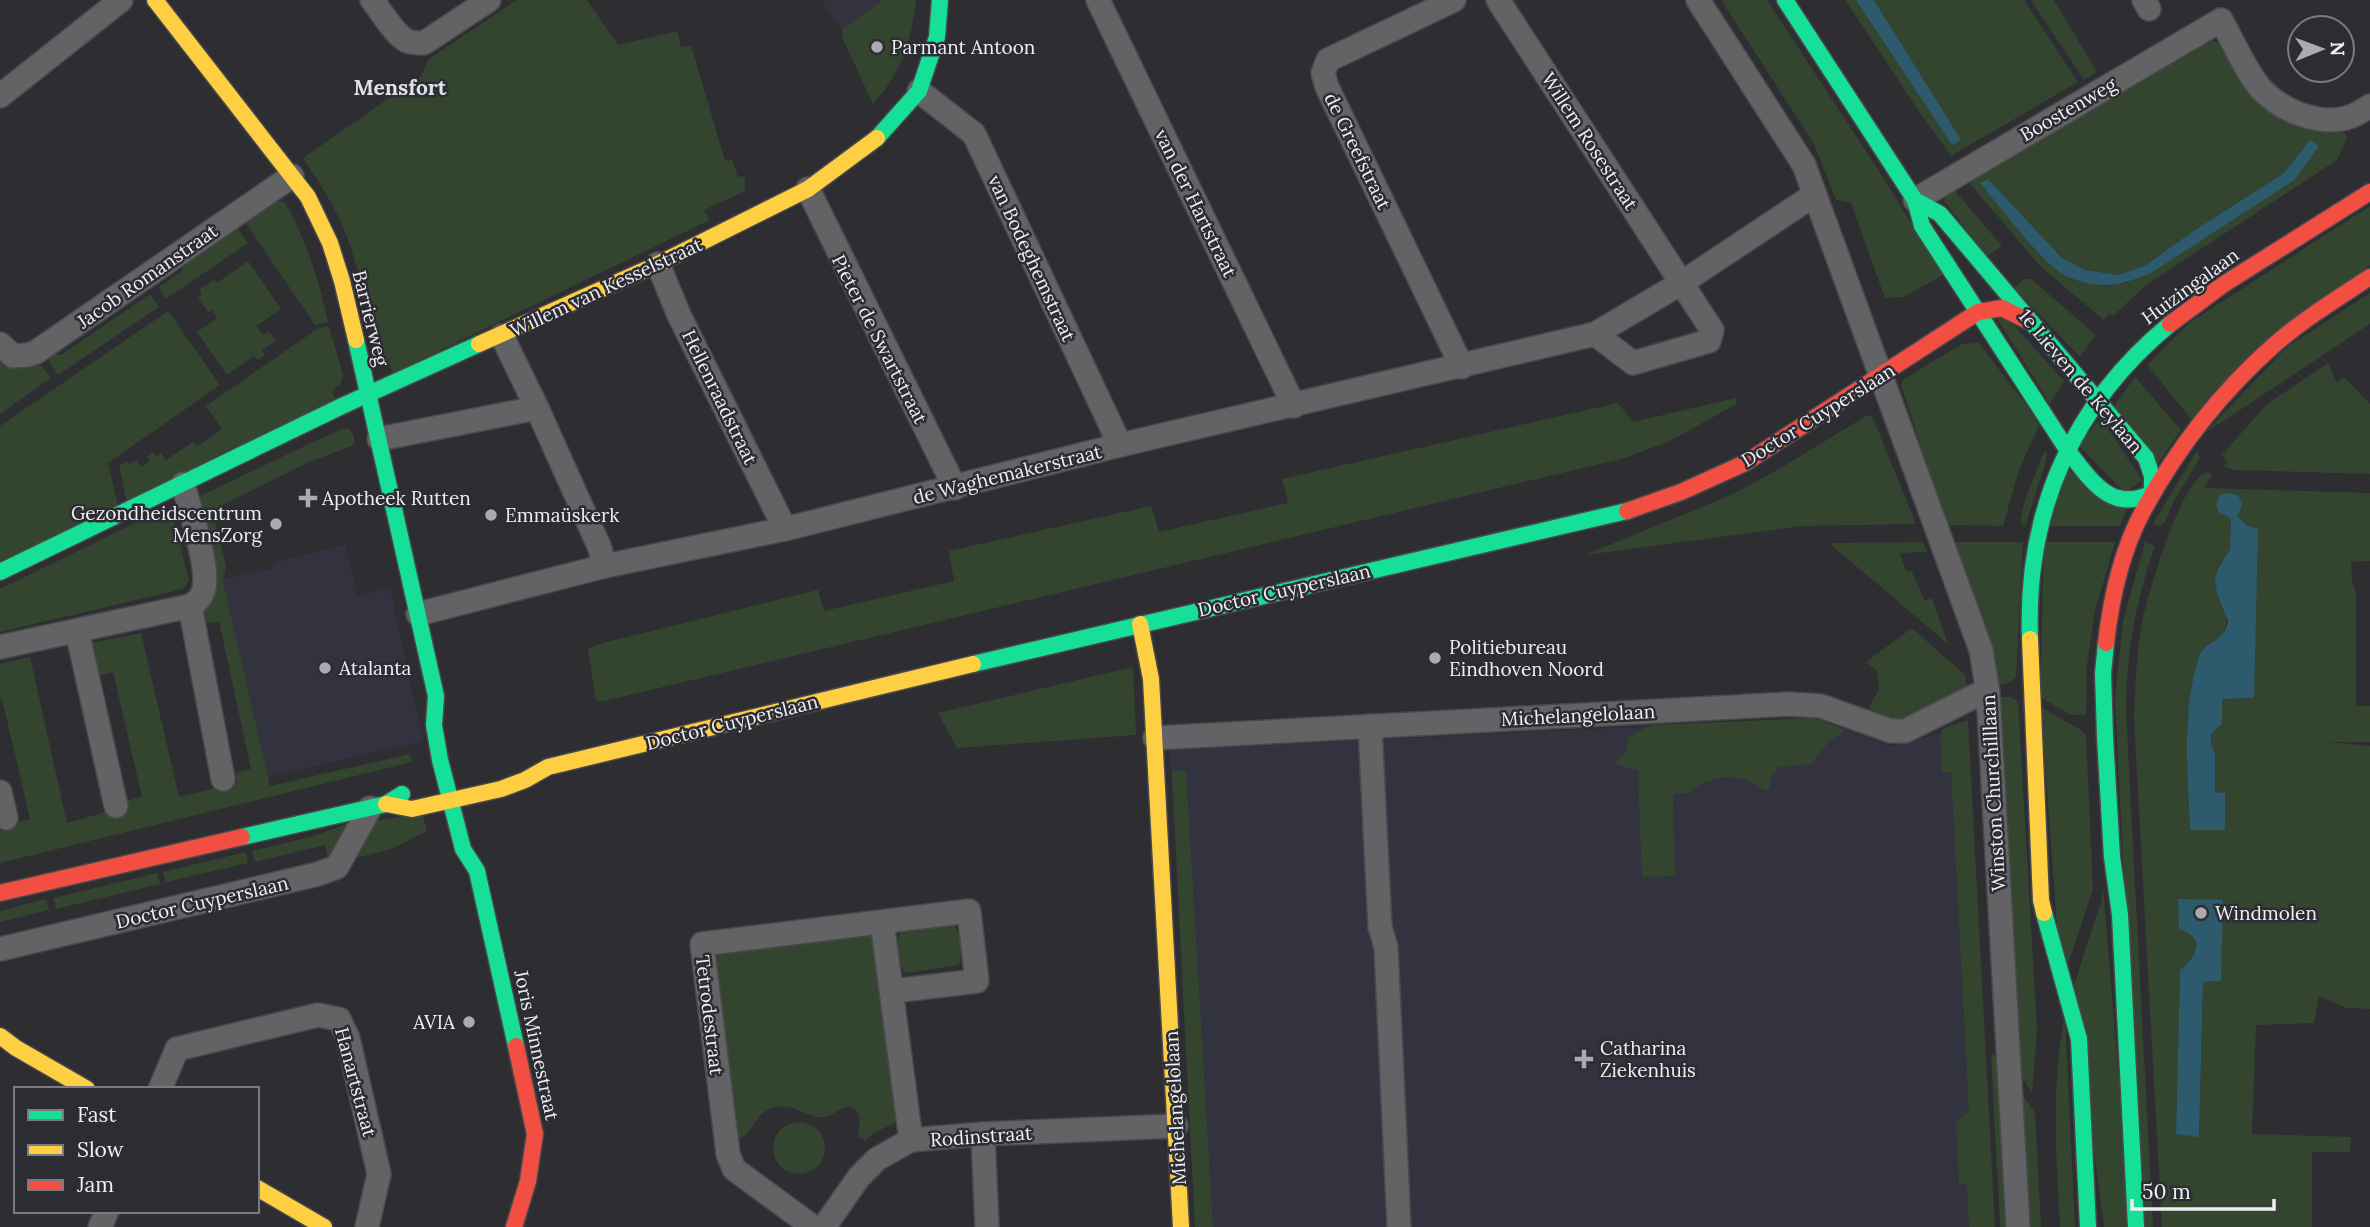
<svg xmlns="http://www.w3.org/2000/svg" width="2370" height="1227" viewBox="0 0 2370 1227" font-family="Lora,serif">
<rect width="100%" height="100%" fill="#2d2d32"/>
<!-- built -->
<g fill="#33333f">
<path d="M 821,0 L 915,0 L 911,34 L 905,57 L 893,78 L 873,104 L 842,37 L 842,30 Z"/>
<path d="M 345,545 L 358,596 L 390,588 L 423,741 L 268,777 L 223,579 L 274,568 L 273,563 Z"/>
<path d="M 1814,718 L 1890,746 L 1963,728 L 1991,1227 L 1195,1227 L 1170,750 Z"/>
</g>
<!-- green -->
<g fill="#33452f" fill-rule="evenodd">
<path d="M 517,0 L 587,0 L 618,45 L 677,31 L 681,47 L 691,45 L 725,161 L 732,160 L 738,177 L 745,176 L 745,191 L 704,210 L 710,220 L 393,373 L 388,363 L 380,363 L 378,358 C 367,313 360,265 341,223 C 331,200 317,179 303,158 L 421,76 L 429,59 Z"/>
<path d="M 883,0 L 915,0 L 916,3 C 910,42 900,75 873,104 L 842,37 L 842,30 Z"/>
<path d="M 1721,0 L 1767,0 L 1881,174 L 1943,275 L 1904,297 L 1885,298 L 1851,203 L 1836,200 L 1814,144 Z"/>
<path d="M 1845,0 L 1856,0 L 1960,140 L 1874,0 L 2024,0 L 2078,82 L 1951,156 L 1920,113 Z"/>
<path d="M 2031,0 L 2054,0 L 2097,72 L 2084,80 Z"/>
<path d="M 2213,41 L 2220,43 L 2225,48 C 2234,63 2242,82 2253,96 C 2276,123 2311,128 2345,133 L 2347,138 L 2337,160 L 2146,285 L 2113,316 L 2110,313 L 2104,320 L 2041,267 L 1971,185 L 1970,181 L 2205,44 ZM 2310,140 L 2294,180 L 2126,283 L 2105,286 L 2086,283 L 2050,264 L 1981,184 L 1988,179 L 2062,258 L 2085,270 L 2119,275 L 2146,265 L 2195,230 L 2284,173 Z"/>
<path d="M 1954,190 L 2002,246 L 1987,256 L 1944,201 L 1946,192 Z"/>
<path d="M 275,201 L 282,201 L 286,204 C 307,242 319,280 328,322 L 315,325 L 245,222 Z"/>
<path d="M 2370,206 L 2370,265 L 2191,419 L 2147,365 L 2189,323 Z"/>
<path d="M 237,227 L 248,243 L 166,299 L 159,287 L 181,272 L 185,263 Z"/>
<path d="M 248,261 L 281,309 L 256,326 L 263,335 L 269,331 L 276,341 L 262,350 L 265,355 L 258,360 L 254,356 L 227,375 L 197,332 L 217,318 L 212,310 L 208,312 L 198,298 L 202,295 L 199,290 L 214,280 L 217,283 Z"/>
<path d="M 2024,279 L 2031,279 L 2096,335 L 2080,357 L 2014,288 Z"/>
<path d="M 2370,293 L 2370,324 L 2205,433 L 2287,347 Z"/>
<path d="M 150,294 L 159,307 L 58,375 L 47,358 L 52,354 L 61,355 Z"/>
<path d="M 168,311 L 220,385 L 108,463 L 118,506 L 0,563 L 0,426 Z"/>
<path d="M 1994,313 L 2003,313 L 2064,381 L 2050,404 Z"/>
<path d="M 329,326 L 343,375 L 340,385 L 332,391 L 336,400 L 127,503 L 119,466 L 126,461 L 129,465 L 136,460 L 141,467 L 149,461 L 147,457 L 153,452 L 156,456 L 161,453 L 166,460 L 193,442 L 197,447 L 222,429 L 206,406 L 317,329 Z"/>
<path d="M 1979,343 L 2040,423 L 2019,470 L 2003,526 L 1951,525 L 1945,522 L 1901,385 L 1904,379 L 1962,344 Z"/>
<path d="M 0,362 L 15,369 L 39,363 L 51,378 L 0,414 Z"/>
<path d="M 2328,363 L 2336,382 L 2344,377 L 2370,404 L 2370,474 L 2233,470 L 2224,466 L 2227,462 L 2222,455 L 2266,405 Z"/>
<path d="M 2135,377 L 2181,430 L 2158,464 L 2113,407 Z"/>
<path d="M 1736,398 L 1737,404 L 1670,441 L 1625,458 L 604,701 L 596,701 L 588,649 L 603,643 L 818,590 L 824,611 L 954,581 L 949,551 L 1151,506 L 1159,532 L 1288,503 L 1282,479 L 1618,403 L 1633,422 Z"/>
<path d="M 1866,416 L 1871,416 L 1875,423 L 1916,524 L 1803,526 L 1585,555 L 1733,494 L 1784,466 Z"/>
<path d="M 2101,418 L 2142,480 L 2125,493 L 2078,445 Z"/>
<path d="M 349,428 L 354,436 L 354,445 L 309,462 L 212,510 L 226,566 L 223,580 L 270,786 L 410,754 L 412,762 L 0,863 L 0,831 L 16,827 L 15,823 L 30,819 L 2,699 L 0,699 L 0,664 L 30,657 L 67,823 L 127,806 L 126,801 L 142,797 L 113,672 L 97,676 L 91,643 L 141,633 L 179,797 L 237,783 L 236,773 L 251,769 L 219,621 L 203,624 L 200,615 L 206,608 L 198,497 L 309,444 L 339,430 Z"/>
<path d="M 2197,450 L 2200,458 L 2175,499 L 2165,522 L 2160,526 L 2154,525 L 2154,522 Z"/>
<path d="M 2044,452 L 2047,453 L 2045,464 L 2025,527 L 2020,521 L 2025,500 Z"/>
<path d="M 2067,469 L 2127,510 L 2120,526 L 2049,526 Z"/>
<path d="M 2208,472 L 2213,474 L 2204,488 L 2370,493 L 2370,561 L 2351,562 L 2352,580 L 2356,592 L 2356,706 L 2370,706 L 2370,742 L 2328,742 L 2370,746 L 2370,1009 L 2347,1008 L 2319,996 L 2314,1023 L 2256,1025 L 2252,1134 L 2351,1137 L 2350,1152 L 2312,1152 L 2312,1227 L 2162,1227 L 2134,720 C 2135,689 2136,659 2141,628 C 2146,600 2180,478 2208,472 ZM 2219,513 L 2237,516 L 2248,526 L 2254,698 L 2222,699 L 2222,724 L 2211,734 L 2211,745 L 2215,752 L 2214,792 L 2225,793 L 2225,830 L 2190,830 L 2187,717 L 2208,644 C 2245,629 2214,597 2218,570 C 2219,563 2227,558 2229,551 C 2233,541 2231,528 2231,517 ZM 2222,900 L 2221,981 L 2203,982 L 2199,1136 L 2176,1134 L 2180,971 C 2193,959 2202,947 2189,932 Z"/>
<path d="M 169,509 L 173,517 L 189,580 L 183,589 L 0,632 L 0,589 L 131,525 Z"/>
<path d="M 1923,542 L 1927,552 L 1900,553 L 1906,571 L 1911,570 L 1925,601 L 1932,598 L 1948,644 L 1829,543 Z"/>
<path d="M 1953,542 L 2023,542 L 2016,677 L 2009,683 L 1997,685 Z"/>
<path d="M 2044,542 L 2115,542 L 2095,611 L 2087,665 L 2086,715 L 2071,715 L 2040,697 Z"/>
<path d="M 2145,542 L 2155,546 C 2136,599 2126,654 2126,711 L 2153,1227 L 2141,1227 L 2115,699 L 2123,621 Z"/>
<path d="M 1912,628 L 1965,675 L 1967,690 L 1899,719 L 1890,719 L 1870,713 L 1869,706 L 1879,690 L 1877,671 L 1866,662 Z"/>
<path d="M 1133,667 L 1136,735 L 957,748 L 938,713 Z"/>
<path d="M 1998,697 L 2011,697 L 2018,702 L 2037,1029 L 2032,1093 L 2019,1073 Z"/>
<path d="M 2041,707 L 2081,730 L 2086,735 L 2093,889 L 2068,965 L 2058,940 Z"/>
<path d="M 1814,718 L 1846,730 L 1829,741 L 1812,764 L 1779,767 L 1771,777 L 1770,790 L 1765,790 L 1745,779 L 1722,777 L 1702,783 L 1689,793 L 1673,794 L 1675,876 L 1642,877 L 1638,771 L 1614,763 L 1625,752 L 1629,737 L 1652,725 Z"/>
<path d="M 1968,720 L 1995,1227 L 1969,1227 L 1967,1184 L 1959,1184 L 1956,1123 L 1969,1111 L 1951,772 L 1942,772 L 1940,736 L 1944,728 Z"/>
<path d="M 1172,771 L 1186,771 L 1213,1227 L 1195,1227 Z"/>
<path d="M 422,813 L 427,831 L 392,849 L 352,859 L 374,821 Z"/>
<path d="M 354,821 L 334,857 L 328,859 L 325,845 L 255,862 L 252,851 L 314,836 Z"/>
<path d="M 246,852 L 248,863 L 166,882 L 163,872 Z"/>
<path d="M 157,873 L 160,884 L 56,909 L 53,898 Z"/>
<path d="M 2103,887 L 2131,1227 L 2104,1227 L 2073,988 L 2101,902 Z"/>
<path d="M 46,899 L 49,910 L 0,922 L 0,911 Z"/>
<path d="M 953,924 C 961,932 963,955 959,965 L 906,973 C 898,966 895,942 900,933 Z"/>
<path d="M 873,934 L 897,1122 L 873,1133 L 865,1141 L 858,1136 C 858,1128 863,1116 855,1110 C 843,1101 836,1115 826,1117 C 809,1121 792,1098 768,1110 C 752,1118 755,1135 732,1142 L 710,953 Z"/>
<path d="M 2065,1013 L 2075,1227 L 2060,1227 C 2056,1155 2051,1085 2065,1013 Z"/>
<path d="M 1991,1055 L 1997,1055 L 2009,1227 L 2000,1227 Z"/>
<path d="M 2023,1095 L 2035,1113 L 2041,1227 L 2027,1227 L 2021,1096 Z"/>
<circle cx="799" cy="1148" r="26"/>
</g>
<!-- water -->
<g fill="#2e5a6e">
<path d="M 1856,0 L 1874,0 L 1961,140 L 1952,145 Z"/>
<path d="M 2310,140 L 2319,146 L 2294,180 L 2151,273 C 2135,279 2120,286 2103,285 C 2091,285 2077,281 2066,276 C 2042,264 2000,206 1980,183 L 1988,179 L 2062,258 L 2085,270 L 2119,275 L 2146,265 L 2195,230 L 2284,173 Z"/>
<path d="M 2225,493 L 2238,495 C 2243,504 2242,508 2237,516 L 2248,526 L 2258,529 L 2254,698 L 2222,699 L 2222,724 L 2211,734 L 2211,745 L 2215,752 L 2215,792 L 2225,793 L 2225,830 L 2190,830 C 2188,773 2181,712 2199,657 C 2206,638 2223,645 2228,621 L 2217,593 L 2215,579 L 2218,569 L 2230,549 L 2231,518 L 2219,513 L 2216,505 L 2220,495 Z"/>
<path d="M 2178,899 L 2223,900 L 2221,981 L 2203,982 L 2199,1137 L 2176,1134 L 2180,970 C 2198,956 2205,937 2179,929 Z"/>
</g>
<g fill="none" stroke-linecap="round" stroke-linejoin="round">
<!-- street casing -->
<g stroke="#49494d" stroke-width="26">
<g id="street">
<path d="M 372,0 C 382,12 393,33 407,41 C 412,43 419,43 424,43 L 489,0"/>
<path d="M 1098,0 L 1294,406"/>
<path d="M 1454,0 L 1328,60 L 1323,73 L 1327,87 L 1462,367"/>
<path d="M 1498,0 L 1712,330 L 1709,341 L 1633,363 L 1595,334"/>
<path d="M 1698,0 L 1804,165 L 1981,650 L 1988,693 L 2018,1227"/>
<path d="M 2144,0 L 2149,9"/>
<path d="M 2221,20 C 2233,41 2247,74 2262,90 C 2282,111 2318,125 2346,118 C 2355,116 2362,111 2370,106"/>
<path d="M 919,91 L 974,134 L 1120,445"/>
<path d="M 0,96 L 121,0"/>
<path d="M 808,189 L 955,488"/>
<path d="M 1915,200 L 2221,20"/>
<path d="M 658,264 L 679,315 L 785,529"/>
<path d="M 502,336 L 537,408 L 599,546 L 605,566"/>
<path d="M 0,344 L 13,356 L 28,355 L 36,352 L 292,176"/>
<path d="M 379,439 L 537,408"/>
<path d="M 190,606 L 223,779"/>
<path d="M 418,614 L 605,566 L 785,529 L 1120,445 L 1595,334 L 1683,282 L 1814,195"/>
<path d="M 77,631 L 116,806"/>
<path d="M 0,647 L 190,606 C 195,603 200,599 202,594 C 213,574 189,508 183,484"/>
<path d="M 1370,726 L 1380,927 L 1386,947 L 1399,1227"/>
<path d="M 1155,738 L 1788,704 L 1821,706 L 1891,731 L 1905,731 L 1977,695 L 1988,693"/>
<path d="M 0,792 L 6,818"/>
<path d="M 882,922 L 911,1140"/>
<path d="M 0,949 L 318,874 L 337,867 L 370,808"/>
<path d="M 160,1089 L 177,1049 L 318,1015 L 339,1019 L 348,1038 L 379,1174 L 367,1227"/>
<path d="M 983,1134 L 987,1227"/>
<path d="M 100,1227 L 107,1211"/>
<path d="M 813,1227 L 734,1169 L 728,1154 L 702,944 L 969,911 L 977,981 L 893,991"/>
<path d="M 824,1227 L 859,1177 L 877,1159 L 911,1140 L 983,1134 L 1176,1126"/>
</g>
</g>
<!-- fast casing -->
<g stroke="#49494d" stroke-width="19">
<g id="fast">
<path d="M 1785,0 L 1915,200 L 1922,226 L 2068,451 C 2091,480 2111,514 2152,493"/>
<path d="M 877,138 L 919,91 L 937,37 L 940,0"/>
<path d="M 1915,200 L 1940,214 L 2146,458 L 2152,476 L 2152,493"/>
<path d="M 356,340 L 436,696 L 434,725 L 440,760 L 463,849 L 477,871 L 516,1046"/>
<path d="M 0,572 L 342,406 L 479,344"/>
<path d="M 2030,639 C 2025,512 2072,405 2170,324"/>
<path d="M 2106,643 L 2103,673 L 2105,737 L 2112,857 L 2120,915 L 2136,1227"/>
<path d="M 973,664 L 1627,511"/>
<path d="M 242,837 L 386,804 L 402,794"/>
<path d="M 2044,913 L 2079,1039 L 2088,1227"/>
</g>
</g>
<!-- slow casing -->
<g stroke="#49494d" stroke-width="19">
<g id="slow">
<path d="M 155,0 L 308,197 L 330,243 L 342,281 L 356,340"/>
<path d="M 479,344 L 658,264 L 808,189 L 877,138"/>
<path d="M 1140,624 L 1151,679 L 1181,1227"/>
<path d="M 2030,639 L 2041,900 L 2044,913"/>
<path d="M 386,804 L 412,809 L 501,789 L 525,780 L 548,767 L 973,664"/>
<path d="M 0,1036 L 16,1048 L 87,1089"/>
<path d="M 257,1188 L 324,1227"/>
</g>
</g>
<!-- jam casing -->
<g stroke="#49494d" stroke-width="19">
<g id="jam">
<path d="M 2170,324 L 2224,284 L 2370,192"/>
<path d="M 1627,511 L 1681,492 L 1745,463 L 1978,312 L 2002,308 L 2028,321"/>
<path d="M 2106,643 C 2111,599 2122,550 2143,511 C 2177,448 2221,392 2274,345 C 2304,319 2338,298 2370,277"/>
<path d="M 0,893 L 242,837"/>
<path d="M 514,1227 L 528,1181 L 535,1134 L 516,1046"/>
</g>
</g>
<!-- street -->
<use href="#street" stroke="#636366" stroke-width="23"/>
<!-- fast -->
<use href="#fast" stroke="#16e098" stroke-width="16"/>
<!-- slow -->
<use href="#slow" stroke="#ffcf43" stroke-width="16"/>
<!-- jam -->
<use href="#jam" stroke="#f24e42" stroke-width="16"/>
</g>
<!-- markers -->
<g fill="#aaaaaf" stroke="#2c2c33" stroke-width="2.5">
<circle cx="877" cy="47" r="7"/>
<path d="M304.5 487.5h7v7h7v7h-7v7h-7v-7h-7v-7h7z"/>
<circle cx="491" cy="515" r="7"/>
<circle cx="276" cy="524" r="7"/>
<circle cx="1435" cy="658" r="7"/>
<circle cx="325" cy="668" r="7"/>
<circle cx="2201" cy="913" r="7"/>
<circle cx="469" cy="1022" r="7"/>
<path d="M1580.5 1048.5h7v7h7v7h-7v7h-7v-7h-7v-7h7z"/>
</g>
<g text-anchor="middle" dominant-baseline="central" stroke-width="5" stroke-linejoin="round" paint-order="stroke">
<!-- poi labels -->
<g font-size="19" fill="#eeeef3" stroke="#2c2c33" text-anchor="start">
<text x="891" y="47">Parmant Antoon</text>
<text x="322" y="498">Apotheek Rutten</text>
<text x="262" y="513" text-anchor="end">Gezondheidscentrum<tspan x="262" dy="22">MensZorg</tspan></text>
<text x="505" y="515">Emmaüskerk</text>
<text x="1449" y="647">Politiebureau<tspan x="1449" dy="22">Eindhoven Noord</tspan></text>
<text x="339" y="668">Atalanta</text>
<text x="2215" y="913">Windmolen</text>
<text x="455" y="1022" text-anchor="end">AVIA</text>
<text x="1600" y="1048">Catharina<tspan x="1600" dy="22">Ziekenhuis</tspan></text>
</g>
<!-- street labels -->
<g font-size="19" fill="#eeeef3" stroke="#2c2c33">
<text transform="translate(2068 109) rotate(-30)">Boostenweg</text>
<text transform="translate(1590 141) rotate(57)">Willem Rosestraat</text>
<text transform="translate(1358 151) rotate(64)">de Greefstraat</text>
<text transform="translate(1196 203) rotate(64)">van der Hartstraat</text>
<text transform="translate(1032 258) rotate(65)">van Bodeghemstraat</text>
<text transform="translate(147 276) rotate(-35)">Jacob Romanstraat</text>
<text transform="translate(2190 286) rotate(-36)">Huizingalaan</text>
<text transform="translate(606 287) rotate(-25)">Willem van Kesselstraat</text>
<text transform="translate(371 318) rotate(76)">Barrierweg</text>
<text transform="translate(880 339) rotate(63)">Pieter de Swartstraat</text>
<text transform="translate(2081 381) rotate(50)">1e Lieven de Keylaan</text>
<text transform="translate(720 397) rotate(64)">Hellenraadstraat</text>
<text transform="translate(1818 415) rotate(-32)">Doctor Cuyperslaan</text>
<text transform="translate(1007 474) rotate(-14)">de Waghemakerstraat</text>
<text transform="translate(1284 590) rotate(-13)">Doctor Cuyperslaan</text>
<text transform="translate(1578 715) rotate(-3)">Michelangelolaan</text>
<text transform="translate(732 722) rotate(-14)">Doctor Cuyperslaan</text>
<text transform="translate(1993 793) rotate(-93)">Winston Churchilllaan</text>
<text transform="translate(202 902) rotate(-13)">Doctor Cuyperslaan</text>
<text transform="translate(710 1015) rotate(83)">Tetrodestraat</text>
<text transform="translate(537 1045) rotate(78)">Joris Minnestraat</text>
<text transform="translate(356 1082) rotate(75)">Hanartstraat</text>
<text transform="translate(1175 1108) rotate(-93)">Michelangelolaan</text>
<text transform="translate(981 1136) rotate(-4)">Rodinstraat</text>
</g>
<!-- neighbourhood labels -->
<g font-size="21" font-weight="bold" fill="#e0e0ea" stroke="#2c2c33">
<text x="400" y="87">Mensfort</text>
</g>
</g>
<!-- legend -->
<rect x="14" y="1087" width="245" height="126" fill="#2c2c33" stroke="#7a7a80" stroke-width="2"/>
<rect x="28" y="1110" width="35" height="10" fill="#16e098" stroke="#7a7a80" stroke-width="2"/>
<text x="77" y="1122" font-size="21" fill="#eeeef3">Fast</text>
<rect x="28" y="1145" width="35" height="10" fill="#ffcf43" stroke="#7a7a80" stroke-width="2"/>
<text x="77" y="1157" font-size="21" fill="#eeeef3">Slow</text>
<rect x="28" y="1180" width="35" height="10" fill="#f24e42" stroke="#7a7a80" stroke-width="2"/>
<text x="77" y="1192" font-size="21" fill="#eeeef3">Jam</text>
<!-- north arrow -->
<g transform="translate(2321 49) rotate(89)"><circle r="33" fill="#2c2c33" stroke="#7a7a80" stroke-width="2"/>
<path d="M0-5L12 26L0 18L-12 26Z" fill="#aaaaaf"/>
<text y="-10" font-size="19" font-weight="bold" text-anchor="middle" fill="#eeeef3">N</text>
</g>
<!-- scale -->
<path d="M2132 1199v10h142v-10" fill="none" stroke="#eeeef3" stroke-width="3.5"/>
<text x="2142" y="1199" font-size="21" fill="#eeeef3" stroke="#2c2c33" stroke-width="5" paint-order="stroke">50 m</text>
</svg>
